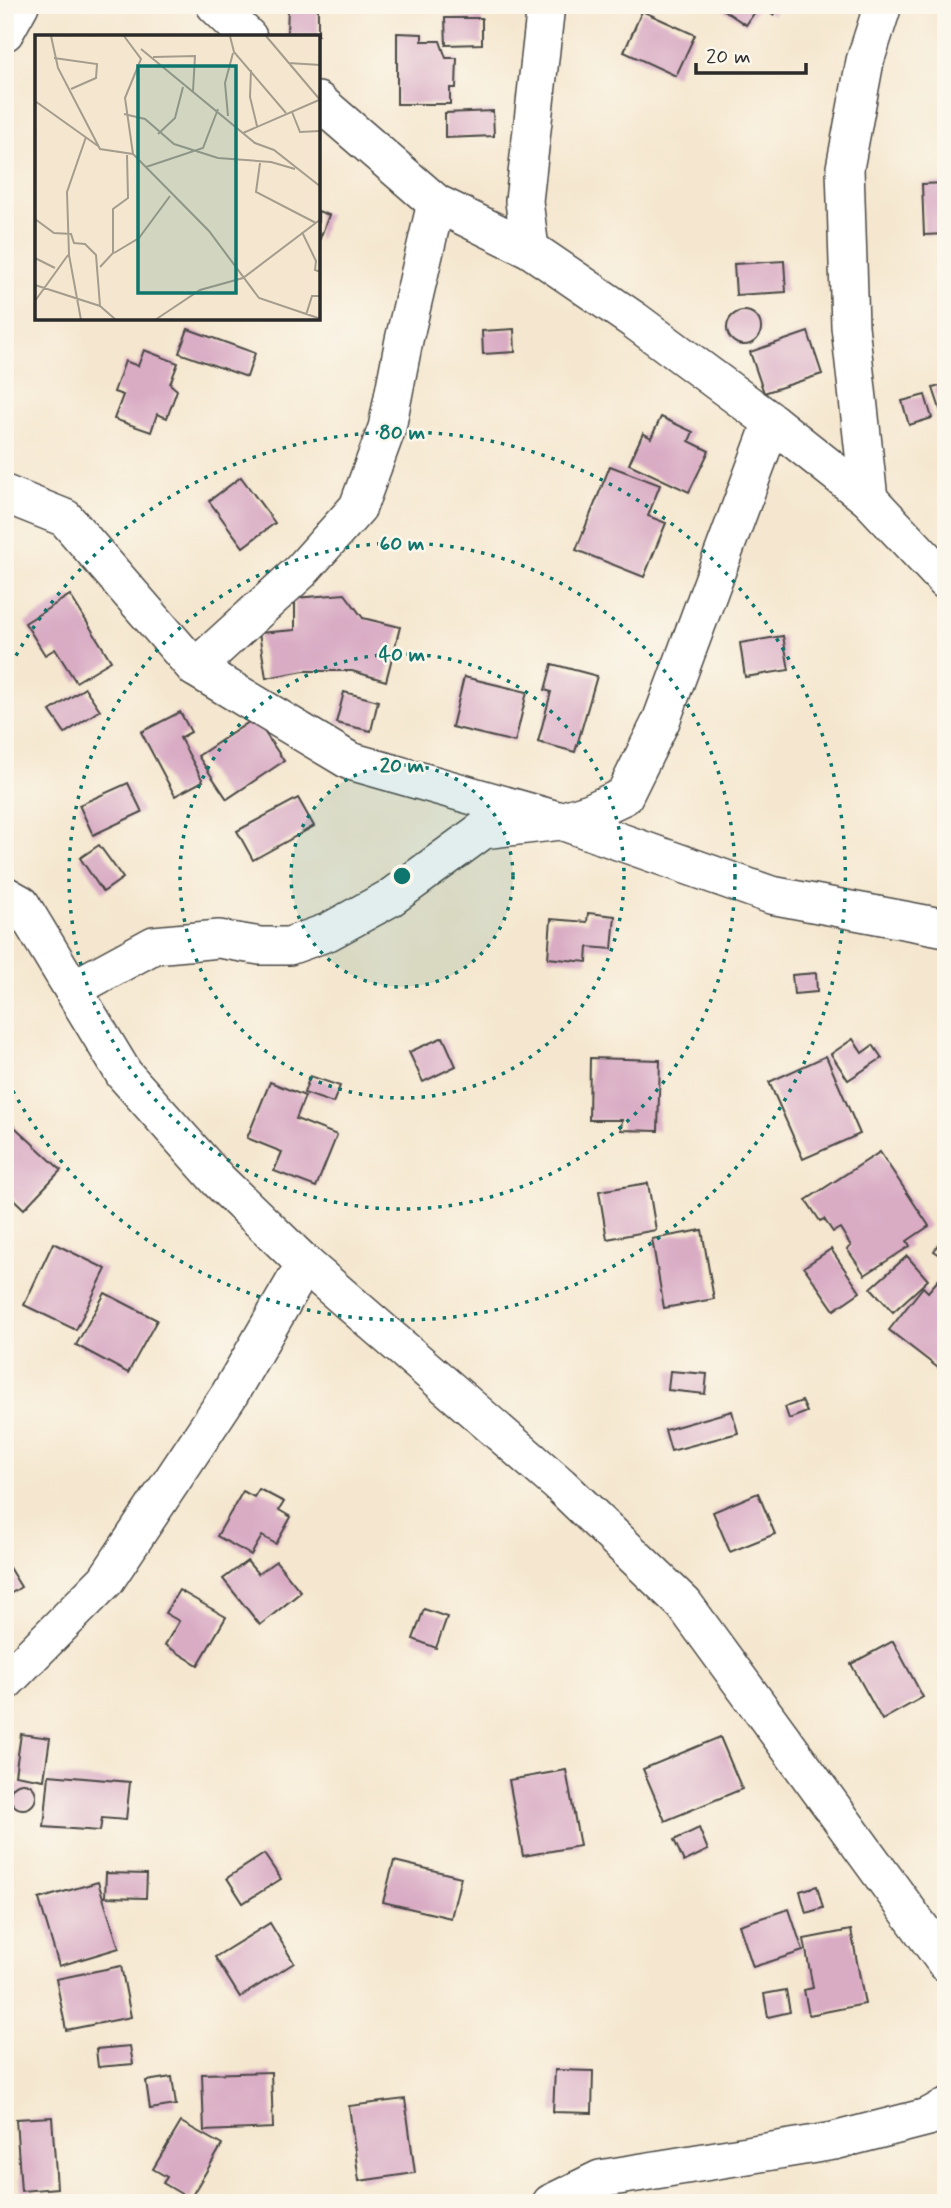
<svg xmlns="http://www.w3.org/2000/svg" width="951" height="2208" viewBox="0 0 951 2208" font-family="Mynerve,sans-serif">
<rect width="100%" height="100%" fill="#fbf7ec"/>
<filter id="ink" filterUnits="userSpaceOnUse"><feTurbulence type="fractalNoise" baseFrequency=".0143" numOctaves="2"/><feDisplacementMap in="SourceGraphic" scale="14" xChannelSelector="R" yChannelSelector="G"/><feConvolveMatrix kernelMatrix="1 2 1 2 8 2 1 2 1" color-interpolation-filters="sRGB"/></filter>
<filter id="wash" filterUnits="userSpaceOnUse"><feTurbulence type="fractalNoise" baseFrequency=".00686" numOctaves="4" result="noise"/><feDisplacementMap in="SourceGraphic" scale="28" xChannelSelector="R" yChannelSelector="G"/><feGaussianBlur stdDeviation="1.57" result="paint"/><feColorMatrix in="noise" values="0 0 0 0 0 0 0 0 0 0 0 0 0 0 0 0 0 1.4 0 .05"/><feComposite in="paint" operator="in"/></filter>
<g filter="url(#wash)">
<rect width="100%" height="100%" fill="#f5e7cf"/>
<g id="blocks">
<!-- building -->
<g fill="#d9acc4">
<path d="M 288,5 L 318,5 L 318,35 L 287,35 Z"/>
<path d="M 716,5 L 779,5 L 773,15 L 759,6 L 746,25 Z"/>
<path d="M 642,11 L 695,35 L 676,76 L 624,52 Z"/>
<path d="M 445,18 L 482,18 L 482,44 L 446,45 Z"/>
<path d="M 397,33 L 422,34 L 422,41 L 440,41 L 446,58 L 457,58 L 456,88 L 450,88 L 450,104 L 397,104 Z"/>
<path d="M 493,111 L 494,136 L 445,138 L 445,113 Z"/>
<path d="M 946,183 L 946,234 L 924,235 L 922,184 Z"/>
<path d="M 318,211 L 329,215 L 319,241 L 318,241 Z"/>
<path d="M 784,261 L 786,292 L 736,295 L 734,264 Z"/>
<circle cx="744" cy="328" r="17"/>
<path d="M 188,329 L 255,353 L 247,377 L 179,353 Z"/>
<path d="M 514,329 L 515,352 L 483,354 L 482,331 Z"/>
<path d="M 808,332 L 822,374 L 764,393 L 750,352 Z"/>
<path d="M 144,350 L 178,363 L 170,384 L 177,390 L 167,418 L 157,414 L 151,432 L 114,419 L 123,395 L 114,392 L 125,361 L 138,366 Z"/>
<path d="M 946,384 L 946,424 L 945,424 L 933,388 Z"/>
<path d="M 925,395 L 932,418 L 909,425 L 902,401 Z"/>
<path d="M 661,417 L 693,432 L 689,441 L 709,451 L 689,492 L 629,464 L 643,433 L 651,438 Z"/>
<path d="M 610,466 L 660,485 L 648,516 L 666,523 L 644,577 L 576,550 Z"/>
<path d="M 241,477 L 275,523 L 243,547 L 209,501 Z"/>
<path d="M 345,594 L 363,618 L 400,627 L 386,681 L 352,671 L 304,671 L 266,678 L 259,633 L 295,630 L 295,598 Z"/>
<path d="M 70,595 L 111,661 L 76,682 L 55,649 L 45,655 L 25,623 Z"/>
<path d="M 783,636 L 789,670 L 745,677 L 740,643 Z"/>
<path d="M 552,664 L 597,676 L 575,752 L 538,742 L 551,692 L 545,690 Z"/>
<path d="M 464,677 L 527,692 L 515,742 L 452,727 Z"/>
<path d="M 85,688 L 100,710 L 65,733 L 50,711 Z"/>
<path d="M 344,692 L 378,701 L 371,731 L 336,723 Z"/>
<path d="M 180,712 L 191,732 L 180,738 L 203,781 L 175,796 L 141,732 Z"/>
<path d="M 255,718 L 284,761 L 227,799 L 198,756 Z"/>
<path d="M 128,783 L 142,812 L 93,835 L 79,805 Z"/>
<path d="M 298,798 L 314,826 L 253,860 L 237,831 Z"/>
<path d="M 99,845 L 123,878 L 103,892 L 80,858 Z"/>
<path d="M 588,913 L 615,916 L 612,949 L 588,947 L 587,962 L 548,958 L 551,919 L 587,922 Z"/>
<path d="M 816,973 L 817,992 L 794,994 L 792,975 Z"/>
<path d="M 443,1037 L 456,1066 L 423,1082 L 409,1052 Z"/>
<path d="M 853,1039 L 862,1053 L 873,1045 L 882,1058 L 848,1080 L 831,1054 Z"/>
<path d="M 826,1056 L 860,1134 L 803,1159 L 769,1082 Z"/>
<path d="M 590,1058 L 660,1060 L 658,1131 L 621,1130 L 622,1120 L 589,1120 Z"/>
<path d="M 310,1076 L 340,1086 L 333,1103 L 304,1093 Z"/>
<path d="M 270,1082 L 305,1096 L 296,1119 L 337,1135 L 316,1187 L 274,1171 L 282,1152 L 247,1138 Z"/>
<path d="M 5,1118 L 61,1170 L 24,1209 L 5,1191 Z"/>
<path d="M 880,1152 L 929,1226 L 907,1241 L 910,1246 L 865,1275 L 847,1249 L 851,1246 L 840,1228 L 833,1232 L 824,1219 L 820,1221 L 806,1200 Z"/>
<path d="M 648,1183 L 656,1230 L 607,1239 L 599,1191 Z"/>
<path d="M 702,1230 L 714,1299 L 664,1308 L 652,1239 Z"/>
<path d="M 946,1235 L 946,1259 L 934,1251 Z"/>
<path d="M 53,1243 L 106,1269 L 76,1330 L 24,1305 Z"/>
<path d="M 831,1249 L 860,1292 L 834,1310 L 804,1267 Z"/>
<path d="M 907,1256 L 928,1280 L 893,1312 L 871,1288 Z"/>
<path d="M 946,1271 L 946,1374 L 889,1330 L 923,1287 L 928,1292 Z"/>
<path d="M 105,1293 L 157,1320 L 128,1373 L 76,1345 Z"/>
<path d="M 670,1371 L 707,1374 L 705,1394 L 668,1390 Z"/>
<path d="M 802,1401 L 807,1412 L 789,1419 L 785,1407 Z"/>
<path d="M 732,1411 L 738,1433 L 671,1451 L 665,1430 Z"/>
<path d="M 259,1489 L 284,1502 L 279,1510 L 291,1517 L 276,1544 L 262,1536 L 251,1555 L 217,1536 L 243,1491 L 254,1497 Z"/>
<path d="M 758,1493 L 775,1534 L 730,1552 L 713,1512 Z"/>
<path d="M 5,1561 L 21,1587 L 5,1597 Z"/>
<path d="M 247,1561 L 258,1574 L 276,1561 L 301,1592 L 260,1625 L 223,1579 Z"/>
<path d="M 179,1590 L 226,1617 L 198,1665 L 165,1645 L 179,1621 L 165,1613 Z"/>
<path d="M 424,1609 L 447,1617 L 436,1648 L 413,1639 Z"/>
<path d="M 893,1641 L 923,1697 L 882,1720 L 851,1664 Z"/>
<path d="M 21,1734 L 50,1738 L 44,1780 L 15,1775 Z"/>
<path d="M 720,1737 L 742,1789 L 665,1821 L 643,1769 Z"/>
<path d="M 566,1770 L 580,1846 L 523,1856 L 509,1780 Z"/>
<path d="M 49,1775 L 130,1782 L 126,1820 L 102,1818 L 100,1831 L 44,1827 Z"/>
<circle cx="23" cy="1796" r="13"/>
<path d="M 699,1828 L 708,1850 L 684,1862 L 674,1840 Z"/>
<path d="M 264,1854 L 281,1879 L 243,1903 L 227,1878 Z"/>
<path d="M 394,1861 L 461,1877 L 451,1918 L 383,1902 Z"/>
<path d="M 106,1873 L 147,1874 L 146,1898 L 105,1897 Z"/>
<path d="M 98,1882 L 119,1948 L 59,1966 L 39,1899 Z"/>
<path d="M 817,1886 L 823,1908 L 806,1913 L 800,1891 Z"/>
<path d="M 789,1909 L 803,1951 L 753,1967 L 739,1925 Z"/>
<path d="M 270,1923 L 294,1963 L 240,1997 L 215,1957 Z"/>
<path d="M 851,1930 L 865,2004 L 809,2015 L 804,1990 L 813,1988 L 804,1939 Z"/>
<path d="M 121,1966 L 131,2017 L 66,2030 L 56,1979 Z"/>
<path d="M 786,1990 L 790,2012 L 768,2017 L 764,1994 Z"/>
<path d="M 130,2046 L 133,2064 L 98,2067 L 96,2049 Z"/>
<path d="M 555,2070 L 593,2071 L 592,2113 L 553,2112 Z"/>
<path d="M 271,2072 L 273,2128 L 204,2131 L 202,2074 Z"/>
<path d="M 172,2077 L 176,2105 L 150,2109 L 146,2081 Z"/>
<path d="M 405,2099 L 415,2173 L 359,2181 L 349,2106 Z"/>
<path d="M 52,2117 L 57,2188 L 21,2191 L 16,2119 Z"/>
<path d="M 181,2122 L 222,2145 L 190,2199 L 163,2183 L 167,2177 L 153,2169 Z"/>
</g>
</g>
</g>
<g filter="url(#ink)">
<use href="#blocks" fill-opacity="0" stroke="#494744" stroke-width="2"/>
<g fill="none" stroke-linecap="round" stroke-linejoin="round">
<!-- street casing -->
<g stroke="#494744" stroke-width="40">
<g id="street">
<path d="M 215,5 L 248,37"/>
<path d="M 5,32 L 20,5"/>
<path d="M 318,101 L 436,203 L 530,249 L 634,320 L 772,422 L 869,499 L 946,581"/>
<path d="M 530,249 L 524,201 L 546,5"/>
<path d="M 5,494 L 65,518 L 195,668 L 350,761 L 561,821 L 771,895 L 946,928"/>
<path d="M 869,499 L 850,326 L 845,168 L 865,61 L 883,5"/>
<path d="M 195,668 L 301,571 L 358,507 L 387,428 L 404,340 L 436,203"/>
<path d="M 5,895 L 21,904 L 124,1074 L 219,1181 L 305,1264 L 560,1485 L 684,1604 L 946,1963"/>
<path d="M 73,989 L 154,945 L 219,939 L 260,946 L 289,946 L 328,932 L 390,898 L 483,830 L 561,821 L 590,812 L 624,796 L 661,721 L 772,422"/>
<path d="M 5,1682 L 106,1580 L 229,1395 L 305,1264"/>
<path d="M 551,2203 L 600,2179 L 834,2141 L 928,2117 L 946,2107"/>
</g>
</g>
<!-- street -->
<use href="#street" stroke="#fff" stroke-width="37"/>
</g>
</g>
<!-- distance rings -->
<circle cx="402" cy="876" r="111" fill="#0f766e" fill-opacity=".12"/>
<g fill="none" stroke="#0f766e" stroke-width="3.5" stroke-dasharray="3.5 7">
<circle cx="402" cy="876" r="111"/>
<circle cx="402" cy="876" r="222"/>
<circle cx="402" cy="876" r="333"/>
<path d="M6 674A444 444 0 1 1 6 1078"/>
</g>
<!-- overview -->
<g transform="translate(35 35)">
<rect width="285" height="285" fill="#f5e7cf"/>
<path fill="none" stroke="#a49c8d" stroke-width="2" d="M 16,1 L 23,33 L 65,114 L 98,119M 89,1 L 106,24 L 90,63 L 98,119 L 174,196 L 224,263 L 286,284M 195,1 L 199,17 L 251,78M 231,1 L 286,66M 106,14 L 220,108 L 239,115 L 286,152M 118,22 L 160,21 L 158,56M 19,23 L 62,29 L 61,43 L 36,54M 253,28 L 286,30M 216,35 L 215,62 L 222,91M 0,66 L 63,111M 257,77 L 265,97 L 285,96M 89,79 L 110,84 L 139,109 L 183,123 L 236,127 L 260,134M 193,81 L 190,48 L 198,18M 208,98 L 284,65M 123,99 L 140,83 L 148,52M 225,128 L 221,157 L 281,188M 111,132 L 168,113 L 183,74M 0,184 L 19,198 L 36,199 L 39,208 L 50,209 L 61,220 L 65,271M 267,197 L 281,226 L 280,235 L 286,237M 79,218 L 104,203 L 135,161M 0,223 L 20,233M 65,232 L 78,218 L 78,174 L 93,163 L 92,120M 0,250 L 65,271 L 81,285M 0,266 L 33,220M 271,280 L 277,261 L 286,261M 46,285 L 34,220 L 32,157 L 51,102M 120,285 L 165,255 L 208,243 L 286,184"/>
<path fill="#0f766e" fill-opacity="0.15" stroke="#0f766e" stroke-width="3.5" d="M 103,31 L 201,31 L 201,258 L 103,258 Z"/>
<rect width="285" height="285" fill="none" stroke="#2b2b2b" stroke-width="3.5"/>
</g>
<circle cx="402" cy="876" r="10" fill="#0f766e" stroke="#fbf7ec" stroke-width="3.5"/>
<g font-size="21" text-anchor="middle" font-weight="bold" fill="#0f766e" stroke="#fbf7ec" stroke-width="5" stroke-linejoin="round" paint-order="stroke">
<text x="402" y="439">80 m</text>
<text x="402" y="550">60 m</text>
<text x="402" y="661">40 m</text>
<text x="402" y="772">20 m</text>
</g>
<!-- margin -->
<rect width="951" height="2208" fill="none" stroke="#fbf7ec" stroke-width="28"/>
<!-- scale -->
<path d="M696 63v10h110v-10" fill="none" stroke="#2b2b2b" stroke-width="3.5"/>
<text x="706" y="63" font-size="21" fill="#2b2b2b" stroke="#fbf7ec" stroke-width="5" paint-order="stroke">20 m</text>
</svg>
